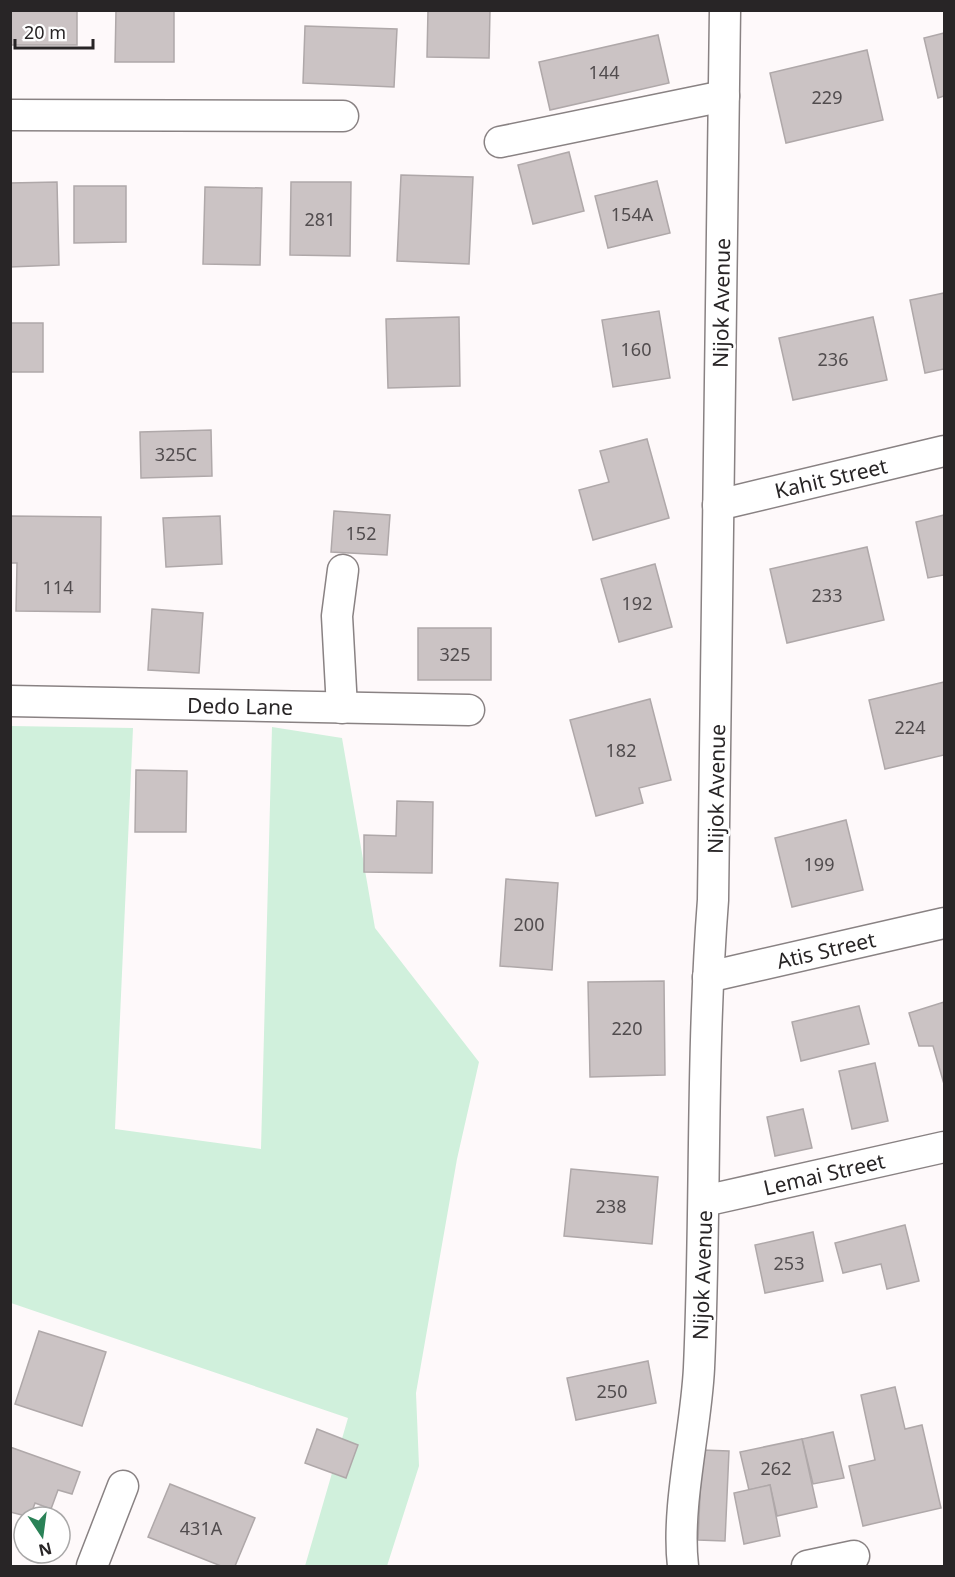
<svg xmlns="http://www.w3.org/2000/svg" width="955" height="1577" viewBox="0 0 955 1577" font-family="'Noto Sans',sans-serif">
<rect width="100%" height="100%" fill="#fef9fa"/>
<!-- green -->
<path fill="#d0f0dc" d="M 11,726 L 133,728 L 115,1129 L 261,1149 L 272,727 L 342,738 L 375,928 L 479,1062 L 457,1159 L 416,1393 L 419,1466 L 387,1566 L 305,1566 L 348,1418 L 11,1303 Z"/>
<!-- building -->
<g fill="#cbc3c4" stroke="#afa8a9" stroke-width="1.5">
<rect x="10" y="10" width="67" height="35"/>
<path d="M 116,10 L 174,10 L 174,62 L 115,62 Z"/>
<path d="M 428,10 L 490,10 L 489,58 L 427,57 Z"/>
<path d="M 305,26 L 397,29 L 394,87 L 303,83 Z"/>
<path d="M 944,33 L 944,96 L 938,98 L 924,38 Z"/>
<path d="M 658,35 L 669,83 L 550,110 L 539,62 Z"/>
<path d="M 867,50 L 883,120 L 786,143 L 770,73 Z"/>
<path d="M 569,152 L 584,211 L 533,224 L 518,165 Z"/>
<path d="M 401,175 L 473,177 L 469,264 L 397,261 Z"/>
<path d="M 657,181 L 670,233 L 608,248 L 595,196 Z"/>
<path d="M 57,182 L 59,265 L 10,267 L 10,183 Z"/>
<path d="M 291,182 L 351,182 L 350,256 L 290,255 Z"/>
<path d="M 74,186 L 126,186 L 126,242 L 74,243 Z"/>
<path d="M 205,187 L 262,188 L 260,265 L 203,264 Z"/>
<path d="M 944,293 L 944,369 L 925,373 L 910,300 Z"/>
<path d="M 659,311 L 670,378 L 613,387 L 602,320 Z"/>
<path d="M 459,317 L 460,386 L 388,388 L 386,319 Z"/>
<path d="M 873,317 L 887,380 L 793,400 L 779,338 Z"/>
<rect x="10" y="323" width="33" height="49"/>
<path d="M 211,430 L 212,476 L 141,478 L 140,432 Z"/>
<path d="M 647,439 L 669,518 L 593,540 L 579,490 L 609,482 L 600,451 Z"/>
<path d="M 334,511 L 390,515 L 387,555 L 331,552 Z"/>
<path d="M 944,515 L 944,575 L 928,578 L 916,522 Z"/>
<path d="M 10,516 L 101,517 L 100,612 L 16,611 L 17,563 L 10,563 Z"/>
<path d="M 220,516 L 222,564 L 166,567 L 163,518 Z"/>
<path d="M 867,547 L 884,620 L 787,643 L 770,569 Z"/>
<path d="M 655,564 L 672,627 L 619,642 L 601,579 Z"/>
<path d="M 152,609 L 203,613 L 199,673 L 148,670 Z"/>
<rect x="418" y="628" width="73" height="52"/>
<path d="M 944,682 L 944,755 L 885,769 L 869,700 Z"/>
<path d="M 650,699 L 671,780 L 639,788 L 643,803 L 596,816 L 570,720 Z"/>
<path d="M 136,770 L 187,771 L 186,832 L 135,832 Z"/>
<path d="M 397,801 L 433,802 L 432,873 L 364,872 L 364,835 L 396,836 Z"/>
<path d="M 846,820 L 863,890 L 792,907 L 775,838 Z"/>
<path d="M 506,879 L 558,883 L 552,970 L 500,966 Z"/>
<path d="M 664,981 L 665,1075 L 590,1077 L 588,982 Z"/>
<path d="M 944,1002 L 944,1084 L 933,1046 L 919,1046 L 909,1013 Z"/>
<path d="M 859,1006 L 869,1044 L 801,1061 L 792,1022 Z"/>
<path d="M 875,1063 L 888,1121 L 852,1129 L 839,1071 Z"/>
<path d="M 803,1109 L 812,1148 L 775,1156 L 767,1117 Z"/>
<path d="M 571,1169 L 658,1177 L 652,1244 L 564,1236 Z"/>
<path d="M 905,1225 L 919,1281 L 887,1289 L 881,1264 L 843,1273 L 835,1243 Z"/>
<path d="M 813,1232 L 823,1281 L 765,1293 L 755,1245 Z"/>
<path d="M 39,1331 L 106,1352 L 82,1426 L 15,1404 Z"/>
<path d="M 648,1361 L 656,1403 L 576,1420 L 567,1378 Z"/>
<path d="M 895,1387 L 905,1429 L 922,1425 L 941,1508 L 863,1526 L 849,1466 L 875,1460 L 861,1395 Z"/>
<path d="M 317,1429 L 358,1445 L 346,1478 L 305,1463 Z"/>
<path d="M 833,1432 L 844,1478 L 813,1484 L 802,1439 Z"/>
<path d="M 802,1439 L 817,1507 L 777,1516 L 770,1485 L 749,1490 L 740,1452 Z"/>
<path d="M 10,1447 L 80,1472 L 72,1494 L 58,1490 L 51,1509 L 35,1503 L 30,1517 L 10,1512 Z"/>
<path d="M 702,1450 L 729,1451 L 725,1541 L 698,1540 Z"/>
<path d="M 170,1484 L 255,1518 L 235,1566 L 221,1566 L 148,1537 Z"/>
<path d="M 770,1485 L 780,1536 L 744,1544 L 734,1493 Z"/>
</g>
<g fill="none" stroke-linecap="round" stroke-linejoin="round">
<!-- street casing -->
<g stroke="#898283" stroke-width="33">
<g id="street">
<path d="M 10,115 L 343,116"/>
<path d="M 500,142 L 724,96"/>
<path d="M 718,505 L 944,451"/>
<path d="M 10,701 L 469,710"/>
<path d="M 342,708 L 337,616 L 343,570"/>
<path d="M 708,977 L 944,923"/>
<path d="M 704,1201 L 944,1147"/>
<path d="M 92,1566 L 123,1486"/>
<path d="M 683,1566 C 676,1507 696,1430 699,1368 C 706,1212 701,1055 713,900 L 725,10"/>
<path d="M 807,1566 L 854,1556"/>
</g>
</g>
<!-- street -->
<use href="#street" stroke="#fff" stroke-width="30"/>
</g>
<g text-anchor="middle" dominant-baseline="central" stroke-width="5" stroke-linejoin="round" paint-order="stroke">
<!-- number labels -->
<g font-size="18" fill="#514c4e">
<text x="604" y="72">144</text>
<text x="827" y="97">229</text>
<text x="632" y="214">154A</text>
<text x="320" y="219">281</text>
<text x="636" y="349">160</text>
<text x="833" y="359">236</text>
<text x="176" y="454">325C</text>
<text x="361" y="533">152</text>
<text x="58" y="587">114</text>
<text x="827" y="595">233</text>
<text x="637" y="603">192</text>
<text x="455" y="654">325</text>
<text x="910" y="727">224</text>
<text x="621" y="750">182</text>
<text x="819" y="864">199</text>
<text x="529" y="924">200</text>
<text x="627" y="1028">220</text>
<text x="611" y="1206">238</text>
<text x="789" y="1263">253</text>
<text x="612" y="1391">250</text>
<text x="776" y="1468">262</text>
<text x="201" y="1528">431A</text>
</g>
<!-- street labels -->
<g font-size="21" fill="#282526" stroke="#fff">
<text transform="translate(721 303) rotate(-89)">Nijok Avenue</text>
<text transform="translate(831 478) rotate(-13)">Kahit Street</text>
<text transform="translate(240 706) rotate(1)">Dedo Lane</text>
<text transform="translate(716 789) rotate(-89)">Nijok Avenue</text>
<text transform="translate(826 950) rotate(-13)">Atis Street</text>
<text transform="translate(824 1174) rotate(-13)">Lemai Street</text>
<text transform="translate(702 1275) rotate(-88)">Nijok Avenue</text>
</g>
</g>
<!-- border -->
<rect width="955" height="1577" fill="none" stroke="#282526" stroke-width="24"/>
<!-- north arrow -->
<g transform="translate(42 1535) rotate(167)"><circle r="28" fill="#ffffff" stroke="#a9a8a8" stroke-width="1.5"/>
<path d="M0-4.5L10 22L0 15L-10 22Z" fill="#2a8257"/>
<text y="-9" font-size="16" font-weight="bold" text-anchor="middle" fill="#282526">N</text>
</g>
<!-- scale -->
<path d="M15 39v9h78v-9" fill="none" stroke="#282526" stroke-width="3"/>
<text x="24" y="39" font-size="18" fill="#282526" stroke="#ffffff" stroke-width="4.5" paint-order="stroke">20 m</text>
</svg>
